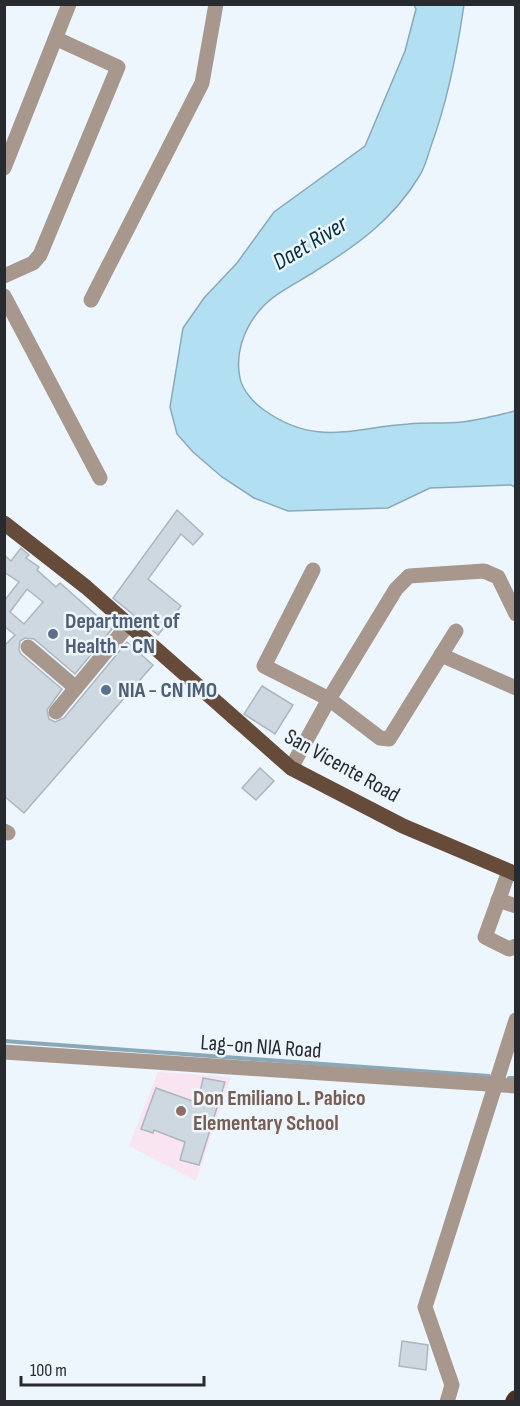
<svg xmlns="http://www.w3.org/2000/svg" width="520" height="1406" viewBox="0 0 520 1406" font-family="'Sofia Sans Condensed',sans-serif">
<rect width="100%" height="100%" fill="#eef6fd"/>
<!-- education -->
<path fill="#f9e4f2" d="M 158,1072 L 231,1077 L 196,1181 L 129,1146 Z"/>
<!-- water -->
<path fill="#b3dff3" stroke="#89a9b8" stroke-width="1.5" d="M 414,5 L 464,5 C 457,53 448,100 431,146 C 428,155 425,167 420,175 C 393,220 357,245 314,272 C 295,284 273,294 259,311 C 243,330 235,355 240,378 C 242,390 255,404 264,410 C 316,447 351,428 408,424 C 426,422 444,424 462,422 C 480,420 498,415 515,411 L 515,487 L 511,485 L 430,488 L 388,508 L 288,511 L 254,498 L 222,477 L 193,452 L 177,434 L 170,407 L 183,328 L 204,298 L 237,263 L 274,212 L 365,146 L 405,51 L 416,9 Z"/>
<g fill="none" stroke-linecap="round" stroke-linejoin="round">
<!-- stream -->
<g stroke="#89a9b8" stroke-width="4">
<path d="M 4,1041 L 489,1076"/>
<path d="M 509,1078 L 516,1078"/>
</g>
</g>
<!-- building -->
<g fill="#ced8e1" stroke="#adb6bf" stroke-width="1.5" fill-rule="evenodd">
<path d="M 177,510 L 203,534 L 193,545 L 181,534 L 148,579 L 181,606 L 158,635 L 113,598 Z"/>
<path d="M 21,548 L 29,555 L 26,558 L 39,567 L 37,570 L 56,587 L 60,583 L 112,629 L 75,674 L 34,639 L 25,638 L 20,641 L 19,650 L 21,654 L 62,689 L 47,710 L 49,719 L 55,722 L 64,718 L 127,642 L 153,665 L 24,813 L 4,796 L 4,646 L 15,635 L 4,626 L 4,601 L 19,582 L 4,572 L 4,555 L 11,561 ZM 27,589 L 43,602 L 24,624 L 10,612 Z"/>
<path d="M 262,686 L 293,705 L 275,734 L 244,714 Z"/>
<path d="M 260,768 L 274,781 L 256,800 L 242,788 Z"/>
<path d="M 203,1078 L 225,1082 L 199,1165 L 180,1160 L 185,1142 L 154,1130 L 153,1133 L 141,1129 L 156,1088 L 198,1103 Z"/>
<path d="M 402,1341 L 428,1345 L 426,1370 L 399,1366 Z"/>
</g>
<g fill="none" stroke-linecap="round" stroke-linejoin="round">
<!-- minor -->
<g stroke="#a7978d" stroke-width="15">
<path d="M 4,168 L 69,4"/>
<path d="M 4,276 L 33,263 L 40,255 L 118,67 L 57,39"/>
<path d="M 4,296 L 100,478"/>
<path d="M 91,300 L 202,83 L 216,4"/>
<path d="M 313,570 L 264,666 L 329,699 L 380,738 L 389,739 L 456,631"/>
<path d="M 28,647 L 76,688"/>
<path d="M 441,655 L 516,688"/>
<path d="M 56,712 L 128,625"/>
<path d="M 291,768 L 329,699 L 396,589 L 409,576 L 484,571 L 498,577 L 516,614"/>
<path d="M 4,831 L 8,833"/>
<path d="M 509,871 L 485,937 L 509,949 L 516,946"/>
<path d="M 498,900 L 516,906"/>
<path d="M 4,1052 L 516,1086"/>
<path d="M 447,1402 L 452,1385 L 425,1307 L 516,1020"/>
</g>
<!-- major -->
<path stroke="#664b3a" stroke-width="15" d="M 4,523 L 86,587 L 291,768 L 403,826 L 516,874"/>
<!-- highway -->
<path stroke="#4e301d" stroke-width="18" d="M 514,1402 L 516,1399"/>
</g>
<!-- markers -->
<g fill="#5c6f8a" stroke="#eef6fd" stroke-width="2">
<circle cx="53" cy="634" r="6"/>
<circle cx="106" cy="690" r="6"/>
</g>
<circle fill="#8d6e63" stroke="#eef6fd" stroke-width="2" cx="181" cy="1111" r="6"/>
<g text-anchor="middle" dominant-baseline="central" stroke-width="5" stroke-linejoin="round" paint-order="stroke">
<!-- service labels -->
<g font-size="22" font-weight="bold" fill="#4e5e75" stroke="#eef6fd" text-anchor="start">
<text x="65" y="621">Department of<tspan x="65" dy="25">Health - CN</tspan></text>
<text x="118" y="690">NIA - CN IMO</text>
</g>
<!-- street labels -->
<g font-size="22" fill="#272a2e" stroke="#eef6fd">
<text transform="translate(342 766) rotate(29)">San Vicente Road</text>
<text transform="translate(261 1047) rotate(4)">Lag-on NIA Road</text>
</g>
<!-- education labels -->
<g font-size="22" font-weight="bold" fill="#785e54" stroke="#eef6fd" text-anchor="start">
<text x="193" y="1098">Don Emiliano L. Pabico<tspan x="193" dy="25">Elementary School</tspan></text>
</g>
<!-- water labels -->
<g font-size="24" font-style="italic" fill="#082f3e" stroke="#eef6fd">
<text transform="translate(310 243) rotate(-31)">Daet River</text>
</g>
</g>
<!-- border -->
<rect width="520" height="1406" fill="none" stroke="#272a2e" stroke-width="12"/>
<!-- scale -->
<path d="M21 1376v9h183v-9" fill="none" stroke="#272a2e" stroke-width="3"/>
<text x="30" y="1376" font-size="18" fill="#272a2e" stroke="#eef6fd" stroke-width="4.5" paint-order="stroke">100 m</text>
</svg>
